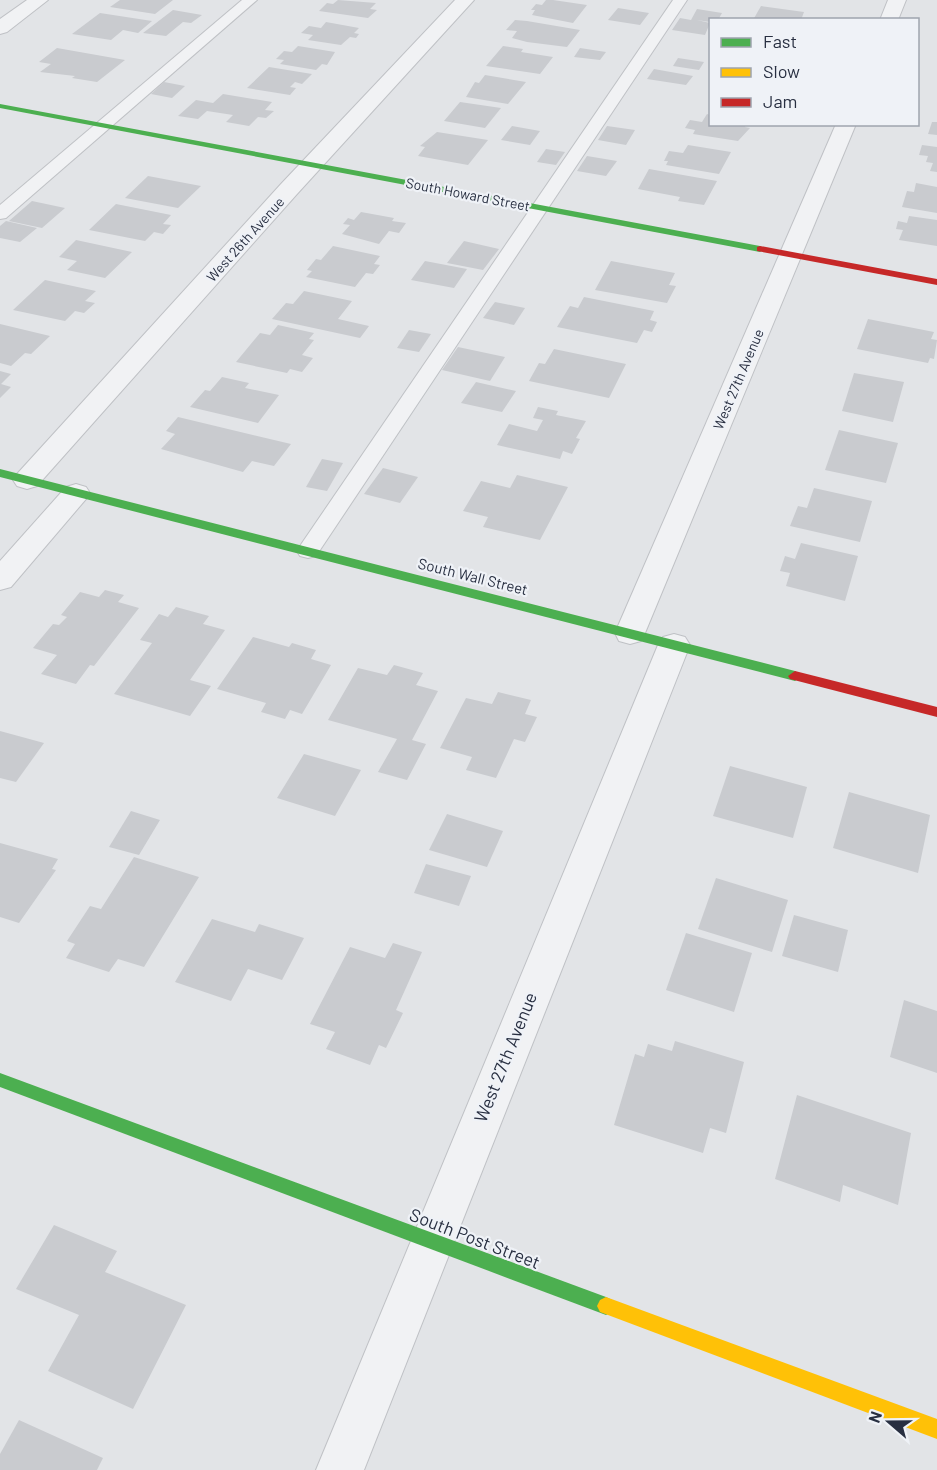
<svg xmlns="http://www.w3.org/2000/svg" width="937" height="1470" viewBox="0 0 937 1470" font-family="Barlow,sans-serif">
<rect width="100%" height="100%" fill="#e2e4e7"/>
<!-- building -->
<g fill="#c9cbcf">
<path d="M 120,0 L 173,0 L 155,14 L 110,7 Z"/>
<path d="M 338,0 L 376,3 L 370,9 L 377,10 L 368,18 L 319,11 L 327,3 L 333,4 Z"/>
<path d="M 546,0 L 553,0 L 587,5 L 573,23 L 532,15 L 535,10 L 531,10 L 536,4 L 542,5 Z"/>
<path d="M 761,6 L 804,12 L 801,20 L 753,20 Z"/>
<path d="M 618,8 L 649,13 L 640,25 L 608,20 Z"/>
<path d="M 697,9 L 722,13 L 718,20 L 710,20 L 710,22 L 697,20 L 710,23 L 705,35 L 672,30 L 680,18 L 691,20 Z"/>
<path d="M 173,10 L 202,15 L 191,23 L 183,22 L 166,36 L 143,33 Z"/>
<path d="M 100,13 L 152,21 L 138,33 L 123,30 L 111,40 L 72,34 Z"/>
<path d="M 515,20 L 527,21 L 580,30 L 567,47 L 527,42 L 512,38 L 517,31 L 506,30 Z"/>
<path d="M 326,22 L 359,28 L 354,33 L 359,34 L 356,38 L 350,37 L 341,45 L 308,40 L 313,35 L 301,33 L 309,26 L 321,28 Z"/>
<path d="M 298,46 L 335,52 L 327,65 L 322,64 L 316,70 L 280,64 L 284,60 L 276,59 L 284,51 L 292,52 Z"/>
<path d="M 503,46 L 523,49 L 521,52 L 553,57 L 540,74 L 486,66 Z"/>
<path d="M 57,48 L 125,60 L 97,82 L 72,78 L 75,76 L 40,72 L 51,64 L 39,62 Z"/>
<path d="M 580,48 L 606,52 L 600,60 L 574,57 Z"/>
<path d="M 678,58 L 704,62 L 699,70 L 673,66 Z"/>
<path d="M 269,67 L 312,74 L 302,84 L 295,82 L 290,87 L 296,88 L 290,95 L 247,88 Z"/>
<path d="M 654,69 L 693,76 L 686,85 L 647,79 Z"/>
<path d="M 485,75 L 526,82 L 508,104 L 466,97 L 475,82 L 479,83 Z"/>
<path d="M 164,82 L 185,86 L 172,98 L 151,94 Z"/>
<path d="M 223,94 L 272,102 L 265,110 L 274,111 L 266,118 L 258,117 L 249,126 L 226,122 L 233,115 L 207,111 L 198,119 L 178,116 L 196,100 L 213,103 Z"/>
<path d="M 460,102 L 501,108 L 485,128 L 444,121 Z"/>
<path d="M 707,114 L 710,115 L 710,124 L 746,124 L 745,127 L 750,128 L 738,141 L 693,134 L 695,130 L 685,128 L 690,120 L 702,122 Z"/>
<path d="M 932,122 L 937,122 L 937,135 L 928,134 Z"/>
<path d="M 512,126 L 540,131 L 530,145 L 501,140 Z"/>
<path d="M 607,126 L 635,130 L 626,145 L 598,140 Z"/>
<path d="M 437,132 L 488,140 L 468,165 L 418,156 L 425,147 L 420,146 Z"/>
<path d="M 688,145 L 731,152 L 719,174 L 666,165 L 668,161 L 664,161 L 669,151 L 683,153 Z"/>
<path d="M 922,145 L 937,147 L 937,172 L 930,171 L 933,163 L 926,162 L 928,156 L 919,155 Z"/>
<path d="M 546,149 L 565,152 L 556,165 L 537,162 Z"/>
<path d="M 587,156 L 617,161 L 606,176 L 577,171 Z"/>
<path d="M 649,169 L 717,181 L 704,205 L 678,201 L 680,197 L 638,189 Z"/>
<path d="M 148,176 L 201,186 L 178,208 L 125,198 Z"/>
<path d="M 916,183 L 937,187 L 937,213 L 902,207 L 907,191 L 914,192 Z"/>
<path d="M 32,201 L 65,208 L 42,228 L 9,221 Z"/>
<path d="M 116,204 L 171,215 L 163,224 L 171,225 L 163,234 L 154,232 L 145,241 L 89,230 Z"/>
<path d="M 361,212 L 394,218 L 392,221 L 406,223 L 399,233 L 389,231 L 379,244 L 342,234 L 350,225 L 343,224 L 348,218 L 354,220 Z"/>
<path d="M 909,216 L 937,220 L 937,246 L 899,240 L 903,230 L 896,229 L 898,221 L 907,223 Z"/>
<path d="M 6,221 L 37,228 L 20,242 L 0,238 L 0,226 Z"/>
<path d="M 76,240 L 132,252 L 105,278 L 67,270 L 77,261 L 59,257 Z"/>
<path d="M 464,241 L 499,249 L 483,270 L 447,263 Z"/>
<path d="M 333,246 L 380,256 L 374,264 L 380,265 L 373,274 L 366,273 L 355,287 L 306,277 L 312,271 L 307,270 L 316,259 L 321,260 Z"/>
<path d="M 425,261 L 467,269 L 454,288 L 411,280 Z"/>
<path d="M 611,261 L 675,273 L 669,285 L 676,286 L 667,303 L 595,290 Z"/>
<path d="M 45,280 L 96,291 L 85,301 L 95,303 L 84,313 L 75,311 L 65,321 L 13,310 Z"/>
<path d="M 304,291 L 352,301 L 338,319 L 369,326 L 360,338 L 272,319 L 286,303 L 293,304 Z"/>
<path d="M 584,297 L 654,311 L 650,320 L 657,322 L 652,332 L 644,330 L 637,343 L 557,327 L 570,306 L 578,308 Z"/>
<path d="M 495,302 L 525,308 L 514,325 L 483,318 Z"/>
<path d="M 868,319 L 934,332 L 931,339 L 937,340 L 934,359 L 930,358 L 928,363 L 857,349 Z"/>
<path d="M 0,324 L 50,336 L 31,354 L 25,353 L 11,366 L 0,363 Z"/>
<path d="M 278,325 L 314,333 L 309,339 L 314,340 L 302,355 L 313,358 L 302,372 L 290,369 L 287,373 L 236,362 L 260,333 L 270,335 Z"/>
<path d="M 409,330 L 431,334 L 419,352 L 397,348 Z"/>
<path d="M 458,347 L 505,357 L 490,381 L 442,370 Z"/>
<path d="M 554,349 L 626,364 L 609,398 L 529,381 L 539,363 L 545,364 Z"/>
<path d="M 0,371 L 11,374 L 1,384 L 11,387 L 0,398 Z"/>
<path d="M 854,373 L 904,382 L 893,422 L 842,411 Z"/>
<path d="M 222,377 L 249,383 L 245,388 L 279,395 L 258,423 L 190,407 L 205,390 L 210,391 Z"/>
<path d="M 476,382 L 516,391 L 502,412 L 461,403 Z"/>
<path d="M 538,407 L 558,411 L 556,415 L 586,421 L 576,438 L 580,439 L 572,454 L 563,451 L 560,459 L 497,445 L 509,424 L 537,431 L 543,420 L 533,418 Z"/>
<path d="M 178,417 L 291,444 L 274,466 L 252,461 L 243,472 L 161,449 L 175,434 L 166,431 Z"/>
<path d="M 839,430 L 898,443 L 886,483 L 825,470 Z"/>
<path d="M 322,459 L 343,463 L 327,491 L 306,487 Z"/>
<path d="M 383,468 L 418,477 L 400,503 L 364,494 Z"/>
<path d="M 517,475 L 568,487 L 540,540 L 483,527 L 488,517 L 463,511 L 481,481 L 510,488 Z"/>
<path d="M 814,488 L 872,501 L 860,542 L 790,526 L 798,506 L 807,508 Z"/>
<path d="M 801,543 L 858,556 L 845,601 L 786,586 L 790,573 L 780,571 L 785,556 L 795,559 Z"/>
<path d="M 105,590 L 124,595 L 118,602 L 139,608 L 94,666 L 90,665 L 76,684 L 41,674 L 57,655 L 33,648 L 53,624 L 59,625 L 67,617 L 61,615 L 80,592 L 99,597 Z"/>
<path d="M 176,607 L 209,616 L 203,624 L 225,630 L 190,680 L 211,686 L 190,716 L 114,694 L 152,643 L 140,640 L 159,614 L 168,617 Z"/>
<path d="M 253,637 L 289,647 L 292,643 L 316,650 L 311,659 L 331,665 L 302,714 L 290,710 L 285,719 L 261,712 L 266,703 L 217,689 Z"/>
<path d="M 394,665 L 423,673 L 416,685 L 438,691 L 412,740 L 426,744 L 407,780 L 378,772 L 397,739 L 328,720 L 358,668 L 387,675 Z"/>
<path d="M 498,692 L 531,700 L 525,714 L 537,717 L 525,742 L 514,739 L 496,778 L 466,770 L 472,757 L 440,748 L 466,698 L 492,704 Z"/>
<path d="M 0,731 L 44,743 L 16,782 L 0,778 Z"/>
<path d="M 304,754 L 361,770 L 335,816 L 277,798 Z"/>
<path d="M 730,766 L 807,787 L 793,838 L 713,816 Z"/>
<path d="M 849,792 L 930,815 L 918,873 L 833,848 Z"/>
<path d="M 131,811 L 160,820 L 139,855 L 109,847 Z"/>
<path d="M 447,814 L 503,831 L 487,867 L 429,850 Z"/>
<path d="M 0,843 L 58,859 L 52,869 L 56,870 L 19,923 L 0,917 Z"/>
<path d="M 134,857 L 199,877 L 144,967 L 118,959 L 109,972 L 66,958 L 75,944 L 67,941 L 90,906 L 101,909 Z"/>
<path d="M 426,864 L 471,876 L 459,906 L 414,893 Z"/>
<path d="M 716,878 L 788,900 L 772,952 L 698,929 Z"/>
<path d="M 794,915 L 848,930 L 838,972 L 782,956 Z"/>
<path d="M 212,919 L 255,932 L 259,924 L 304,938 L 282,980 L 248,969 L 231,1001 L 175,982 Z"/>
<path d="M 686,933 L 752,953 L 734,1012 L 666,990 Z"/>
<path d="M 393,943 L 422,952 L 396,1010 L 403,1013 L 386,1048 L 379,1045 L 370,1065 L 326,1049 L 335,1032 L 310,1024 L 350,947 L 385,958 Z"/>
<path d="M 904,1000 L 937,1011 L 937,1073 L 890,1057 Z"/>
<path d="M 675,1041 L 744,1062 L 726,1133 L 710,1128 L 703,1153 L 614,1125 L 635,1054 L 644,1057 L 648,1044 L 672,1051 Z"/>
<path d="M 797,1095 L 911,1133 L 898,1205 L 843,1185 L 840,1202 L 775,1179 Z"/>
<path d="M 54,1225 L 117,1251 L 105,1272 L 186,1305 L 133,1409 L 48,1371 L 79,1315 L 16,1289 Z"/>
<path d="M 19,1420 L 103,1458 L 97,1470 L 0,1470 L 0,1454 Z"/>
</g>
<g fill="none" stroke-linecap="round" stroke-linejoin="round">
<!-- lane casing -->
<g stroke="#bfc1c5" stroke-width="2">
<g id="lane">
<path d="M 242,0 L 257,0 L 6,218 L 0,219 L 0,205 Z"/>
<path d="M 673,0 L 687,0 L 316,556 L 308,558 L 300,556 L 297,551 L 300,546 Z"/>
</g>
</g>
<!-- street casing -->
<g stroke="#bfc1c5" stroke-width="2">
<g id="street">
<path d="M 27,0 L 48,0 L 7,32 L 0,34 L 0,19 Z"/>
<path d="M 455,0 L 474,0 L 297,194 L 37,486 L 27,489 L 17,486 L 13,480 L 17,474 L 281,184 Z"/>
<path d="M 888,0 L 906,0 L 898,20 L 880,20 Z"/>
<path d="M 836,124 L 856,124 L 645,633 L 641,641 L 630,644 L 619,641 L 615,633 Z"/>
<path d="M 76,484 L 86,487 L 90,493 L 86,499 L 11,587 L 0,590 L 0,561 L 66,487 Z"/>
<path d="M 674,634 L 685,637 L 690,645 L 364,1470 L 316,1470 L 658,645 L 663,637 Z"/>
</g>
</g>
<!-- lane -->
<use href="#lane" fill="#f1f2f4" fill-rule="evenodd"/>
<!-- street -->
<use href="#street" fill="#f1f2f4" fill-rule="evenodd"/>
<!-- fast -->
<g fill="#4caf50" fill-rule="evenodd">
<path d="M 0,104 L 760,246 L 765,249 L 760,252 L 0,108 Z"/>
<path d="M 0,469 L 795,671 L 802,676 L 795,681 L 0,477 Z"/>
<path d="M 0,1073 L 606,1297 L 612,1300 L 615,1306 L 612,1312 L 606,1315 L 0,1087 Z"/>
</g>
<!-- slow -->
<path fill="#ffc107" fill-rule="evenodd" d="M 606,1297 L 937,1419 L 937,1439 L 600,1312 L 597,1306 L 600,1300 Z"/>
<!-- jam -->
<g fill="#c62828" fill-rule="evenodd">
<path d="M 760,246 L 937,279 L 937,285 L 757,251 L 757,247 Z"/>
<path d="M 795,671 L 937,707 L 937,717 L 790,679 L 788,676 Z"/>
</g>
</g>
<g text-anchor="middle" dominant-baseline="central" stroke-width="4.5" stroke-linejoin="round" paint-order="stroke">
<!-- far-street labels -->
<g font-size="14" fill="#282f41" stroke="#eff2f7">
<text transform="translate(468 194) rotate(11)">South Howard Street</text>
<text transform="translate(245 239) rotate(-48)">West 26th Avenue</text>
<text transform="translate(738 379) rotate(-67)">West 27th Avenue</text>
</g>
<!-- street labels -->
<g font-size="15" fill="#282f41" stroke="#eff2f7">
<text transform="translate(473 576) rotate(14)">South Wall Street</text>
</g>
<!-- near-street labels -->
<g font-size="18" fill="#282f41" stroke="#eff2f7">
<text transform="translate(505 1057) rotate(-68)">West 27th Avenue</text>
<text transform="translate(475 1238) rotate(21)">South Post Street</text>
</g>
</g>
<!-- legend -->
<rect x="709" y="18" width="210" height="108" fill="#eff2f7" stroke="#9fa4ae" stroke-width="1.5"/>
<rect x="721" y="38" width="30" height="9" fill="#4caf50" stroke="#9fa4ae" stroke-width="1.5"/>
<text x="763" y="48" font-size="18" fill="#282f41">Fast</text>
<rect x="721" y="68" width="30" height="9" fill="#ffc107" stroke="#9fa4ae" stroke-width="1.5"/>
<text x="763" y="78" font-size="18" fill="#282f41">Slow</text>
<rect x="721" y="98" width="30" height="9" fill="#c62828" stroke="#9fa4ae" stroke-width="1.5"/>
<text x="763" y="108" font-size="18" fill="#282f41">Jam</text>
<!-- north arrow -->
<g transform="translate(889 1422) rotate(290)" stroke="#eff2f7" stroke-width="4.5" paint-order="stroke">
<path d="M0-4.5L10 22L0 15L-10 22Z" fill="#282f41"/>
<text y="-9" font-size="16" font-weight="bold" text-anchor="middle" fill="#282f41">N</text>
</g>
</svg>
